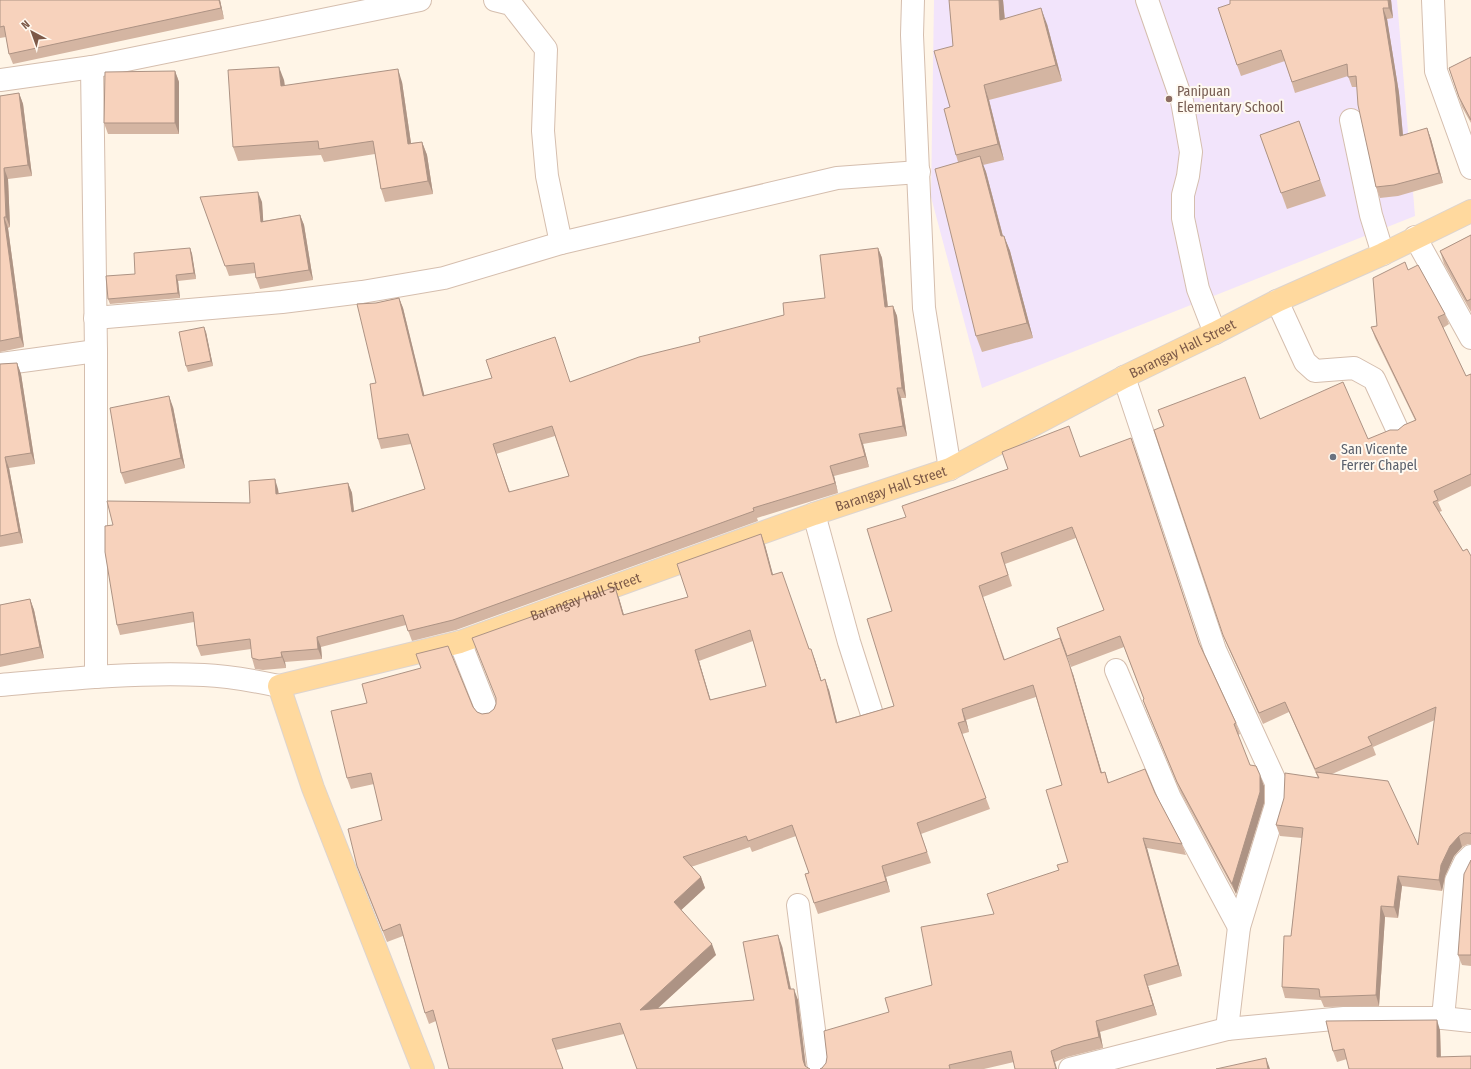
<svg xmlns="http://www.w3.org/2000/svg" width="1471" height="1069" viewBox="0 0 1471 1069" font-family="'Fira Sans Condensed',sans-serif">
<rect width="100%" height="100%" fill="#fff5e7"/>
<!-- education -->
<path fill="#f2e4fb" d="M 934,0 L 1397,0 L 1415,216 L 982,388 L 931,197 Z"/>
<g fill="none" stroke-linecap="round" stroke-linejoin="round">
<!-- minor casing -->
<g stroke="#d5beae" stroke-width="24">
<g id="minor">
<path d="M 495,0 L 511,4 L 546,49 L 543,131 L 547,176 L 561,243"/>
<path d="M 913,0 L 912,35 L 924,308 L 950,469"/>
<path d="M 1147,0 L 1182,101 L 1191,152 L 1188,176 L 1183,195 L 1183,218 L 1198,289 L 1215,333"/>
<path d="M 1433,0 L 1436,71 L 1471,168"/>
<path d="M 92,67 L 96,351 L 96,677"/>
<path d="M 0,80 L 92,67 L 420,0"/>
<path d="M 1351,120 L 1371,215 L 1383,254"/>
<path d="M 1415,237 L 1471,338"/>
<path d="M 1277,301 L 1305,362 L 1315,371 L 1354,368 L 1374,379 L 1397,429"/>
<path d="M 95,318 L 282,302 L 362,292 L 444,278 L 561,243 L 837,178 L 919,172"/>
<path d="M 0,364 L 96,351"/>
<path d="M 1124,377 L 1215,650 L 1276,783 L 1276,805 L 1239,927 L 1227,1029"/>
<path d="M 814,514 L 849,642 L 871,711"/>
<path d="M 460,642 L 488,713"/>
<path d="M 1116,670 L 1170,798 L 1239,927"/>
<path d="M 0,685 C 68,679 135,672 204,675 C 229,676 255,681 279,686"/>
<path d="M 798,905 L 819,1069"/>
<path d="M 1443,1018 L 1456,881 L 1465,862 L 1471,856"/>
<path d="M 1070,1069 L 1227,1029 L 1344,1018 L 1443,1018 L 1471,1021"/>
</g>
</g>
<!-- major casing -->
<g stroke="#ddd4cf" stroke-width="24">
<g id="major">
<path id="s1" d="M 423,1069 L 313,788 L 279,686 L 460,642 L 814,514 L 950,469 L 1124,377 L 1215,333 L 1277,301 L 1383,254 L 1471,211"/>
</g>
</g>
<!-- minor -->
<use href="#minor" stroke="#fff" stroke-width="22"/>
<!-- major -->
<use href="#major" stroke="#ffd99e" stroke-width="22"/>
</g>
<!-- wall -->
<g fill="#d4b5a2" fill-rule="evenodd">
<path d="M 0,0 L 220,0 L 224,19 L 13,64 L 9,54 L 6,37 L 0,38 Z"/>
<path d="M 949,0 L 1003,0 L 1005,19 L 1047,24 L 1062,81 L 989,100 L 1004,160 L 983,165 L 986,172 L 1003,236 L 1004,236 L 1010,251 L 1033,338 L 982,352 L 976,336 L 958,162 L 956,155 L 950,107 L 953,46 Z"/>
<path d="M 1230,0 L 1391,0 L 1393,18 L 1387,19 L 1399,93 L 1403,135 L 1427,128 L 1431,139 L 1443,183 L 1398,196 L 1380,198 L 1376,187 L 1357,87 L 1352,87 L 1348,76 L 1295,93 L 1285,61 L 1241,76 L 1237,65 Z"/>
<path d="M 1471,57 L 1471,123 L 1462,107 L 1449,68 Z"/>
<path d="M 175,71 L 179,82 L 179,134 L 108,134 L 104,123 Z"/>
<path d="M 284,80 L 285,86 L 402,82 L 411,143 L 422,142 L 427,155 L 433,194 L 385,202 L 381,189 L 375,154 L 324,162 L 321,155 L 238,161 L 233,147 Z"/>
<path d="M 19,93 L 23,104 L 32,176 L 8,179 L 10,227 L 8,228 L 24,347 L 0,352 L 0,96 Z"/>
<path d="M 1299,121 L 1326,196 L 1287,209 L 1260,135 Z"/>
<path d="M 200,197 L 262,202 L 263,221 L 300,215 L 304,225 L 313,280 L 260,289 L 256,278 L 255,273 L 229,276 Z"/>
<path d="M 1471,235 L 1471,312 L 1444,264 L 1440,251 Z"/>
<path d="M 190,248 L 192,254 L 196,279 L 178,281 L 180,298 L 110,304 L 108,299 L 135,274 Z"/>
<path d="M 878,248 L 882,258 L 888,307 L 893,306 L 897,316 L 906,398 L 901,398 L 907,436 L 863,444 L 869,467 L 834,476 L 838,493 L 757,518 L 758,521 L 456,630 L 412,641 L 406,625 L 321,647 L 322,659 L 285,662 L 286,668 L 263,670 L 255,669 L 252,658 L 251,649 L 201,656 L 197,646 L 194,622 L 120,635 L 117,625 L 250,503 L 278,489 L 279,494 L 348,483 L 352,493 L 354,511 L 425,489 L 411,444 L 381,449 L 378,439 L 376,383 L 376,303 L 399,298 L 403,308 L 424,395 L 570,382 L 700,342 L 784,315 L 825,298 ZM 555,436 L 569,476 L 510,492 L 496,454 Z"/>
<path d="M 1408,270 L 1445,314 L 1449,324 L 1443,328 L 1466,376 L 1471,374 L 1471,486 L 1438,502 L 1442,511 L 1439,512 L 1463,551 L 1471,556 L 1471,844 L 1468,844 L 1462,847 L 1454,856 L 1445,876 L 1442,891 L 1402,886 L 1398,918 L 1385,917 L 1379,1006 L 1324,1007 L 1321,1000 L 1285,998 L 1282,987 L 1291,936 L 1302,838 L 1280,836 L 1276,825 L 1318,778 L 1289,712 L 1263,724 L 1227,645 L 1223,635 L 1260,419 L 1368,439 L 1398,430 L 1415,420 L 1375,338 L 1371,327 L 1377,326 ZM 1435,720 L 1418,845 L 1332,774 L 1376,755 L 1373,747 Z"/>
<path d="M 206,332 L 213,366 L 188,372 L 186,366 Z"/>
<path d="M 17,363 L 21,374 L 35,464 L 9,468 L 23,543 L 0,547 L 0,364 Z"/>
<path d="M 173,407 L 185,468 L 125,484 L 121,473 Z"/>
<path d="M 1135,449 L 1200,646 L 1236,723 L 1240,734 L 1238,735 L 1250,765 L 1264,786 L 1264,803 L 1236,894 L 1181,793 L 1147,711 L 1143,700 L 1144,699 L 1124,647 L 1071,667 L 1057,628 L 1104,610 L 1076,538 L 1005,564 L 1012,586 L 983,597 L 1005,660 L 1073,674 L 1102,773 L 1105,772 L 1109,783 L 1155,793 L 1182,844 L 1186,855 L 1147,848 L 1182,976 L 1148,986 L 1157,1015 L 1100,1032 L 1103,1048 L 1067,1057 L 1055,1062 L 1014,1062 L 984,1069 L 820,1069 L 822,1068 L 889,1012 L 932,985 L 994,914 L 1059,870 L 1068,862 L 1062,785 L 1036,697 L 966,720 L 969,732 L 962,734 L 990,809 L 921,834 L 931,863 L 886,877 L 890,892 L 818,914 L 814,903 L 809,873 L 796,836 L 752,852 L 750,847 L 691,867 L 701,877 L 705,888 L 681,910 L 716,955 L 658,1008 L 754,1000 L 782,946 L 791,989 L 798,1000 L 806,1066 L 624,1034 L 556,1050 L 436,1021 L 429,1024 L 425,1013 L 403,936 L 387,942 L 361,877 L 382,820 L 374,784 L 351,789 L 347,778 L 473,707 L 477,712 L 482,714 L 489,713 L 494,709 L 496,704 L 619,598 L 624,615 L 688,597 L 765,545 L 773,575 L 815,660 L 821,680 L 829,690 L 837,722 L 894,706 L 892,611 L 906,517 L 1080,457 ZM 753,641 L 766,686 L 710,700 L 699,661 Z"/>
<path d="M 30,599 L 34,610 L 44,658 L 0,667 L 0,605 Z"/>
<path d="M 1471,860 L 1471,966 L 1462,965 L 1458,955 Z"/>
<path d="M 1326,1021 L 1440,1030 L 1441,1057 L 1347,1059 L 1337,1062 L 1333,1051 Z"/>
</g>
<!-- shaded-wall -->
<g fill="#ad9384">
<path d="M 219,0 L 220,0 L 224,19 L 221,8 Z"/>
<path d="M 999,0 L 1003,0 L 1006,35 L 1000,20 Z"/>
<path d="M 1388,0 L 1391,0 L 1393,18 L 1389,8 Z"/>
<path d="M 1041,8 L 1047,24 L 1062,81 L 1056,65 Z"/>
<path d="M 1383,8 L 1387,19 L 1399,93 L 1404,147 L 1400,136 Z"/>
<path d="M 279,67 L 284,80 L 286,100 L 281,86 Z"/>
<path d="M 398,69 L 402,82 L 413,157 L 408,144 Z"/>
<path d="M 175,71 L 179,82 L 179,134 L 175,123 Z"/>
<path d="M 984,85 L 989,100 L 1004,160 L 998,144 Z"/>
<path d="M 19,93 L 23,104 L 32,176 L 28,165 Z"/>
<path d="M 1427,128 L 1431,139 L 1443,183 L 1439,173 Z"/>
<path d="M 422,142 L 427,155 L 433,194 L 428,181 Z"/>
<path d="M 980,156 L 986,172 L 1007,252 L 1001,236 Z"/>
<path d="M 4,168 L 8,179 L 10,227 L 6,217 Z"/>
<path d="M 258,192 L 262,202 L 264,232 L 261,222 Z"/>
<path d="M 300,215 L 304,225 L 313,280 L 309,270 Z"/>
<path d="M 4,217 L 8,228 L 24,347 L 20,337 Z"/>
<path d="M 1004,236 L 1010,251 L 1033,338 L 1027,323 Z"/>
<path d="M 190,248 L 192,254 L 196,279 L 194,273 Z"/>
<path d="M 878,248 L 882,258 L 889,317 L 885,307 Z"/>
<path d="M 176,275 L 178,281 L 180,298 L 178,293 Z"/>
<path d="M 399,298 L 403,308 L 427,406 L 423,396 Z"/>
<path d="M 893,306 L 897,316 L 906,398 L 902,388 Z"/>
<path d="M 204,327 L 206,332 L 213,366 L 211,361 Z"/>
<path d="M 17,363 L 21,374 L 35,464 L 31,453 Z"/>
<path d="M 897,388 L 901,398 L 907,436 L 903,426 Z"/>
<path d="M 169,396 L 173,407 L 185,468 L 181,458 Z"/>
<path d="M 859,434 L 863,444 L 869,467 L 865,456 Z"/>
<path d="M 5,457 L 9,468 L 23,543 L 19,532 Z"/>
<path d="M 830,466 L 834,476 L 838,493 L 835,483 Z"/>
<path d="M 275,479 L 278,489 L 279,504 L 276,494 Z"/>
<path d="M 348,483 L 352,493 L 355,522 L 352,512 Z"/>
<path d="M 761,534 L 765,545 L 776,586 L 772,575 Z"/>
<path d="M 615,587 L 619,598 L 627,626 L 623,615 Z"/>
<path d="M 30,599 L 34,610 L 44,658 L 40,647 Z"/>
<path d="M 317,637 L 321,647 L 322,659 L 318,649 Z"/>
<path d="M 811,649 L 815,660 L 825,692 L 821,681 Z"/>
<path d="M 695,650 L 699,661 L 714,711 L 710,700 Z"/>
<path d="M 281,652 L 285,662 L 286,668 L 282,657 Z"/>
<path d="M 1069,663 L 1073,674 L 1105,784 L 1101,773 Z"/>
<path d="M 825,679 L 829,690 L 840,734 L 836,723 Z"/>
<path d="M 962,709 L 966,720 L 969,732 L 965,721 Z"/>
<path d="M 1260,775 L 1264,786 L 1264,803 L 1236,894 L 1232,884 Z"/>
<path d="M 1459,836 L 1462,847 L 1454,856 L 1445,876 L 1442,891 L 1439,880 L 1441,865 L 1450,846 Z"/>
<path d="M 1143,838 L 1147,848 L 1182,976 L 1178,965 Z"/>
<path d="M 882,866 L 886,877 L 890,892 L 886,881 Z"/>
<path d="M 1398,876 L 1402,886 L 1398,918 L 1394,907 Z"/>
<path d="M 701,877 L 705,888 L 678,913 L 674,902 Z"/>
<path d="M 1381,906 L 1385,917 L 1379,1006 L 1376,995 Z"/>
<path d="M 778,935 L 782,946 L 793,1000 L 789,989 Z"/>
<path d="M 712,944 L 716,955 L 644,1021 L 640,1010 Z"/>
<path d="M 1144,975 L 1148,986 L 1157,1015 L 1153,1005 Z"/>
<path d="M 794,989 L 798,1000 L 806,1069 L 803,1060 Z"/>
<path d="M 1437,1020 L 1440,1030 L 1441,1067 L 1437,1057 Z"/>
<path d="M 1096,1021 L 1100,1032 L 1103,1048 L 1099,1037 Z"/>
<path d="M 1051,1051 L 1055,1062 L 1057,1069 L 1056,1069 Z"/>
<path d="M 1266,1058 L 1270,1069 L 1268,1069 Z"/>
</g>
<!-- building -->
<g fill="#f7d2bc" stroke="#ad9384" fill-rule="evenodd">
<path d="M 0,0 L 219,0 L 221,8 L 9,54 L 4,26 L 0,27 Z"/>
<path d="M 949,0 L 999,0 L 1000,20 L 1041,8 L 1056,65 L 984,85 L 998,144 L 956,155 L 944,109 L 950,107 L 934,51 L 953,46 Z"/>
<path d="M 1230,0 L 1388,0 L 1389,8 L 1383,8 L 1395,82 L 1400,136 L 1427,128 L 1439,173 L 1394,185 L 1376,187 L 1358,105 L 1356,76 L 1348,77 L 1347,64 L 1292,82 L 1281,50 L 1237,65 L 1218,8 L 1230,4 Z"/>
<path d="M 1471,57 L 1471,120 L 1459,97 L 1449,68 Z"/>
<path d="M 279,67 L 281,86 L 398,69 L 408,144 L 422,142 L 428,181 L 381,189 L 373,141 L 319,149 L 318,141 L 233,147 L 228,70 Z"/>
<path d="M 175,71 L 175,123 L 104,123 L 105,72 Z"/>
<path d="M 19,93 L 28,165 L 4,168 L 6,217 L 4,217 L 20,337 L 0,341 L 0,96 Z"/>
<path d="M 1299,121 L 1320,180 L 1281,193 L 1260,135 Z"/>
<path d="M 980,156 L 1001,236 L 1004,236 L 1027,323 L 976,336 L 935,169 Z"/>
<path d="M 258,192 L 261,222 L 300,215 L 309,270 L 256,278 L 254,263 L 225,266 L 200,197 Z"/>
<path d="M 1471,235 L 1471,299 L 1467,301 L 1440,251 Z"/>
<path d="M 190,248 L 194,273 L 176,275 L 178,293 L 108,299 L 106,276 L 135,274 L 134,253 Z"/>
<path d="M 878,248 L 885,307 L 893,306 L 902,388 L 897,388 L 903,426 L 859,434 L 865,456 L 830,466 L 835,483 L 753,508 L 754,511 L 453,620 L 408,631 L 403,615 L 317,637 L 318,649 L 281,652 L 282,657 L 259,660 L 252,658 L 250,639 L 197,646 L 193,612 L 117,625 L 105,552 L 105,526 L 113,525 L 107,501 L 250,503 L 249,481 L 275,479 L 276,494 L 348,483 L 352,512 L 425,489 L 408,434 L 378,439 L 370,384 L 376,383 L 357,304 L 376,303 L 399,298 L 423,396 L 492,378 L 486,360 L 555,337 L 570,382 L 639,357 L 700,342 L 699,337 L 784,315 L 783,303 L 825,298 L 820,255 ZM 552,426 L 569,476 L 509,492 L 493,444 Z"/>
<path d="M 1405,262 L 1408,270 L 1418,265 L 1445,314 L 1438,317 L 1466,376 L 1471,374 L 1471,474 L 1434,491 L 1438,500 L 1433,502 L 1463,551 L 1467,549 L 1471,556 L 1471,834 L 1470,833 L 1464,833 L 1459,836 L 1450,846 L 1441,865 L 1439,880 L 1398,876 L 1394,907 L 1381,906 L 1376,995 L 1320,997 L 1319,989 L 1282,987 L 1284,936 L 1291,936 L 1303,828 L 1276,825 L 1284,798 L 1285,773 L 1319,778 L 1316,772 L 1388,781 L 1418,845 L 1436,707 L 1368,737 L 1372,745 L 1315,769 L 1285,702 L 1259,713 L 1223,635 L 1154,430 L 1164,426 L 1158,410 L 1245,377 L 1260,419 L 1343,382 L 1368,439 L 1390,430 L 1398,430 L 1404,425 L 1416,420 L 1371,327 L 1377,326 L 1373,278 Z"/>
<path d="M 204,327 L 211,361 L 186,366 L 179,332 Z"/>
<path d="M 17,363 L 31,453 L 5,457 L 19,532 L 0,536 L 0,364 Z"/>
<path d="M 169,396 L 181,458 L 121,473 L 110,408 Z"/>
<path d="M 1069,426 L 1080,457 L 1131,438 L 1199,643 L 1236,723 L 1234,724 L 1250,765 L 1256,766 L 1260,775 L 1260,792 L 1232,884 L 1177,782 L 1143,700 L 1144,699 L 1120,636 L 1067,656 L 1057,628 L 1104,610 L 1072,527 L 1001,553 L 1008,575 L 979,586 L 1004,660 L 1060,638 L 1069,663 L 1101,773 L 1105,772 L 1108,783 L 1145,769 L 1155,793 L 1182,844 L 1143,838 L 1178,965 L 1144,975 L 1153,1005 L 1096,1021 L 1099,1037 L 1063,1046 L 1051,1051 L 1056,1069 L 1015,1069 L 1011,1051 L 949,1065 L 950,1069 L 820,1069 L 822,1068 L 826,1063 L 827,1057 L 824,1031 L 889,1012 L 885,998 L 932,985 L 921,927 L 994,914 L 987,894 L 1059,870 L 1057,865 L 1068,862 L 1046,790 L 1062,785 L 1033,685 L 962,709 L 965,721 L 958,723 L 986,798 L 917,823 L 927,852 L 882,866 L 886,881 L 814,903 L 805,874 L 809,873 L 792,825 L 748,841 L 746,836 L 683,857 L 701,877 L 674,902 L 712,944 L 640,1010 L 754,1000 L 743,942 L 778,935 L 789,989 L 794,989 L 803,1060 L 805,1066 L 810,1069 L 637,1069 L 620,1023 L 552,1039 L 563,1069 L 449,1069 L 433,1010 L 425,1013 L 400,924 L 383,931 L 357,866 L 348,829 L 382,820 L 371,773 L 347,778 L 331,711 L 367,703 L 362,684 L 421,668 L 416,654 L 448,646 L 473,707 L 477,712 L 482,714 L 489,713 L 494,709 L 496,704 L 496,698 L 472,638 L 615,587 L 623,615 L 688,597 L 677,564 L 761,534 L 772,575 L 782,572 L 809,649 L 811,649 L 821,681 L 825,679 L 836,723 L 894,706 L 867,619 L 892,611 L 867,529 L 906,517 L 902,506 L 1008,469 L 1002,452 ZM 750,630 L 766,686 L 710,700 L 695,650 Z"/>
<path d="M 30,599 L 40,647 L 0,655 L 0,605 Z"/>
<path d="M 1471,860 L 1471,955 L 1458,955 L 1464,874 Z"/>
<path d="M 1437,1020 L 1437,1057 L 1471,1056 L 1471,1069 L 1349,1069 L 1344,1049 L 1333,1051 L 1326,1021 Z"/>
<path d="M 1266,1058 L 1268,1069 L 1216,1069 Z"/>
</g>
<!-- markers -->
<circle fill="#8d6e63" stroke="#fff9f0" stroke-width="1.5" cx="1169" cy="99" r="4"/>
<circle fill="#6b7280" stroke="#fff9f0" stroke-width="1.5" cx="1333" cy="457" r="4"/>
<g text-anchor="middle" dominant-baseline="central" stroke-width="4" stroke-linejoin="round" paint-order="stroke">
<!-- education labels -->
<g font-size="14" fill="#785e54" stroke="#fff9f0" text-anchor="start">
<text x="1177" y="91">Panipuan<tspan x="1177" dy="16">Elementary School</tspan></text>
</g>
<!-- street labels -->
<g font-size="14" fill="#7c5948" stroke="#fff9f0">
<text stroke="none"><textPath href="#s1" startOffset="1377">Barangay Hall Street</textPath></text>
<text stroke="none"><textPath href="#s1" startOffset="1053">Barangay Hall Street</textPath></text>
<text stroke="none"><textPath href="#s1" startOffset="729">Barangay Hall Street</textPath></text>
</g>
<!-- worship labels -->
<g font-size="14" fill="#5b616d" stroke="#fff9f0" text-anchor="start">
<text x="1341" y="449">San Vicente<tspan x="1341" dy="16">Ferrer Chapel</tspan></text>
</g>
</g>
<!-- north arrow -->
<g transform="translate(32 32) rotate(319)" stroke="#fff9f0" stroke-width="3" paint-order="stroke">
<path d="M0-3L7 15L0 10L-7 15Z" fill="#7c5948"/>
<text y="-6" font-size="11" font-weight="bold" text-anchor="middle" fill="#7c5948">N</text>
</g>
</svg>
